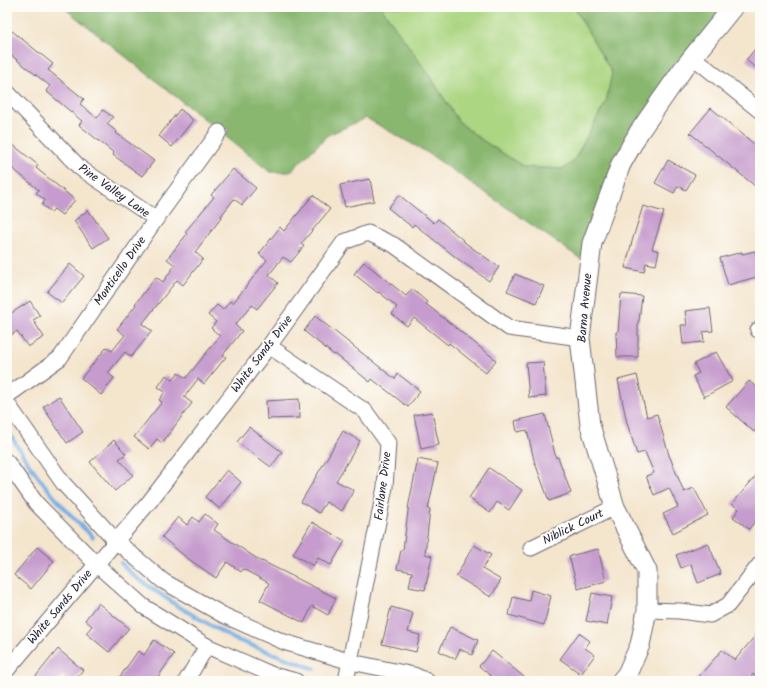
<svg xmlns="http://www.w3.org/2000/svg" width="767" height="688" viewBox="0 0 767 688" font-family="Kalam,sans-serif">
<rect width="100%" height="100%" fill="#fdfcf7"/>
<filter id="ink" filterUnits="userSpaceOnUse"><feTurbulence type="fractalNoise" baseFrequency=".025" numOctaves="2"/><feDisplacementMap in="SourceGraphic" scale="8" xChannelSelector="R" yChannelSelector="G"/><feConvolveMatrix kernelMatrix="1 2 1 2 8 2 1 2 1" color-interpolation-filters="sRGB"/></filter>
<filter id="wash" filterUnits="userSpaceOnUse"><feTurbulence type="fractalNoise" baseFrequency=".012" numOctaves="4" result="noise"/><feDisplacementMap in="SourceGraphic" scale="16" xChannelSelector="R" yChannelSelector="G"/><feGaussianBlur stdDeviation="0.9" result="paint"/><feColorMatrix in="noise" values="0 0 0 0 0 0 0 0 0 0 0 0 0 0 0 0 0 1.4 0 .05"/><feComposite in="paint" operator="in"/></filter>
<g filter="url(#wash)">
<rect width="100%" height="100%" fill="#f4e5cd"/>
<!-- green -->
<path fill="#acd682" stroke="#677c5e" d="M 381,7 L 574,7 L 612,73 L 606,102 L 573,162 L 564,169 L 524,167 L 479,138 L 459,122 L 429,75 Z"/>
<!-- forest -->
<path fill="#89b770" stroke="#566c56" d="M 63,7 L 381,7 L 429,75 L 459,122 L 479,138 L 524,167 L 563,169 L 573,162 L 606,102 L 612,73 L 574,7 L 725,7 L 688,53 L 581,259 L 428,153 L 366,118 L 328,135 L 290,172 L 270,172 L 225,136 L 229,129 L 218,122 L 214,127 Z"/>
<g fill="none" stroke-linecap="round" stroke-linejoin="round">
<!-- stream -->
<g stroke="#74aee5" stroke-width="4">
<path d="M 7,429 C 31,471 58,505 93,537"/>
<path d="M 121,563 L 134,576 L 176,605 L 234,639 L 315,669"/>
</g>
</g>
<g id="blocks">
<!-- building -->
<g fill="#c69cce">
<path d="M 7,27 L 53,64 L 48,70 L 84,99 L 80,104 L 97,118 L 103,110 L 113,117 L 107,124 L 117,132 L 116,133 L 154,161 L 142,176 L 113,155 L 114,153 L 79,125 L 82,121 L 46,91 L 50,86 L 7,52 Z"/>
<path d="M 760,43 L 760,71 L 746,60 Z"/>
<path d="M 711,108 L 760,149 L 760,180 L 755,186 L 690,133 Z"/>
<path d="M 180,109 L 193,120 L 172,147 L 159,136 Z"/>
<path d="M 12,144 L 38,165 L 36,168 L 75,200 L 62,215 L 54,209 L 51,212 L 42,205 L 45,200 L 36,193 L 39,190 L 7,164 L 7,151 Z"/>
<path d="M 668,160 L 695,175 L 686,190 L 678,186 L 674,193 L 655,183 Z"/>
<path d="M 233,169 L 256,188 L 242,205 L 234,199 L 221,216 L 222,217 L 195,252 L 203,259 L 183,285 L 177,280 L 142,324 L 152,331 L 131,357 L 125,352 L 108,373 L 114,378 L 101,395 L 81,378 L 107,347 L 112,351 L 125,335 L 117,329 L 136,305 L 135,304 L 156,277 L 163,282 L 175,265 L 167,259 L 187,234 L 185,232 L 214,197 L 211,195 Z"/>
<path d="M 370,179 L 374,201 L 345,207 L 340,185 Z"/>
<path d="M 313,195 L 330,209 L 301,244 L 304,246 L 291,262 L 283,257 L 269,275 L 278,283 L 257,309 L 252,305 L 235,325 L 242,331 L 223,355 L 226,357 L 204,384 L 198,379 L 184,397 L 192,403 L 162,443 L 157,439 L 149,449 L 134,437 L 162,402 L 159,400 L 165,392 L 158,387 L 166,375 L 173,380 L 178,373 L 186,378 L 220,336 L 211,328 L 216,322 L 208,315 L 217,305 L 223,310 L 230,301 L 233,303 L 267,260 L 259,254 L 280,227 L 284,231 Z"/>
<path d="M 399,195 L 434,223 L 438,219 L 464,241 L 464,242 L 499,267 L 489,281 L 458,259 L 414,224 L 412,227 L 388,208 Z"/>
<path d="M 643,206 L 664,212 L 652,249 L 659,251 L 656,265 L 646,263 L 644,272 L 625,268 L 633,238 Z"/>
<path d="M 88,210 L 108,238 L 93,248 L 74,221 Z"/>
<path d="M 755,251 L 760,269 L 760,276 L 728,285 L 720,258 L 742,252 L 742,254 Z"/>
<path d="M 364,262 L 406,296 L 412,289 L 427,302 L 426,304 L 496,360 L 486,373 L 449,343 L 448,345 L 414,318 L 407,326 L 392,314 L 397,307 L 379,292 L 378,293 L 354,274 Z"/>
<path d="M 70,264 L 84,276 L 62,303 L 47,292 Z"/>
<path d="M 515,274 L 544,286 L 536,303 L 507,291 Z"/>
<path d="M 621,294 L 642,296 L 639,321 L 638,321 L 638,357 L 617,357 L 616,332 L 618,332 Z"/>
<path d="M 30,301 L 40,316 L 33,320 L 44,337 L 28,347 L 17,331 L 7,338 L 7,316 Z"/>
<path d="M 710,308 L 713,331 L 703,332 L 704,342 L 683,344 L 681,325 L 687,325 L 685,311 Z"/>
<path d="M 315,316 L 395,379 L 398,374 L 420,391 L 408,407 L 372,379 L 370,382 L 335,354 L 334,355 L 304,331 Z"/>
<path d="M 716,352 L 733,381 L 704,397 L 693,376 L 699,373 L 694,364 Z"/>
<path d="M 543,362 L 546,396 L 529,398 L 526,363 Z"/>
<path d="M 637,375 L 647,417 L 657,414 L 669,455 L 684,492 L 694,488 L 708,515 L 673,533 L 663,514 L 678,507 L 669,488 L 654,495 L 646,476 L 654,473 L 645,452 L 637,454 L 627,423 L 618,380 Z"/>
<path d="M 749,381 L 760,390 L 760,424 L 754,432 L 726,407 Z"/>
<path d="M 59,396 L 83,432 L 67,443 L 43,407 Z"/>
<path d="M 299,399 L 300,418 L 267,419 L 266,401 Z"/>
<path d="M 432,412 L 439,445 L 421,449 L 414,415 Z"/>
<path d="M 545,414 L 556,458 L 558,457 L 571,493 L 549,501 L 534,460 L 527,430 L 517,432 L 515,421 Z"/>
<path d="M 249,427 L 282,452 L 271,467 L 237,442 Z"/>
<path d="M 343,431 L 360,441 L 336,481 L 354,490 L 342,511 L 326,502 L 319,513 L 301,502 Z"/>
<path d="M 114,440 L 126,454 L 119,459 L 133,475 L 115,491 L 90,462 Z"/>
<path d="M 418,459 L 438,463 L 428,509 L 430,509 L 425,554 L 432,556 L 425,590 L 409,587 L 412,572 L 397,569 L 401,550 L 403,550 L 409,503 Z"/>
<path d="M 489,468 L 522,490 L 509,510 L 497,502 L 490,513 L 469,498 Z"/>
<path d="M 227,470 L 241,482 L 220,509 L 205,497 Z"/>
<path d="M 760,471 L 760,515 L 749,529 L 733,517 L 739,509 L 732,504 Z"/>
<path d="M 205,514 L 218,524 L 214,530 L 262,562 L 262,561 L 336,598 L 328,615 L 312,606 L 304,623 L 260,600 L 269,583 L 243,569 L 241,572 L 227,562 L 216,578 L 187,558 L 162,537 L 178,517 L 187,525 L 193,517 L 199,522 Z"/>
<path d="M 312,522 L 345,541 L 331,565 L 318,558 L 313,566 L 293,554 Z"/>
<path d="M 708,543 L 721,574 L 698,583 L 691,564 L 681,568 L 676,555 Z"/>
<path d="M 474,545 L 491,555 L 482,569 L 501,580 L 491,597 L 456,576 Z"/>
<path d="M 37,547 L 54,561 L 31,589 L 14,575 Z"/>
<path d="M 598,549 L 606,581 L 578,589 L 569,556 Z"/>
<path d="M 531,590 L 551,596 L 544,625 L 509,615 L 513,597 L 529,601 Z"/>
<path d="M 592,593 L 612,597 L 607,625 L 586,621 Z"/>
<path d="M 98,603 L 129,628 L 109,652 L 86,633 L 92,626 L 85,620 Z"/>
<path d="M 391,607 L 413,613 L 408,632 L 420,635 L 416,652 L 382,644 Z"/>
<path d="M 450,627 L 478,640 L 472,655 L 460,649 L 455,659 L 439,651 Z"/>
<path d="M 760,630 L 760,680 L 753,674 L 748,681 L 695,681 L 722,650 L 735,660 Z"/>
<path d="M 579,633 L 590,641 L 585,648 L 595,655 L 581,674 L 560,659 Z"/>
<path d="M 154,640 L 174,654 L 155,681 L 117,681 L 138,651 L 144,655 Z"/>
<path d="M 58,649 L 83,670 L 73,681 L 68,681 L 62,676 L 58,681 L 32,681 Z"/>
<path d="M 492,651 L 529,681 L 497,681 L 479,666 Z"/>
</g>
</g>
</g>
<g filter="url(#ink)">
<use href="#blocks" fill-opacity="0" stroke="#6c666e" stroke-width="1"/>
<g fill="none" stroke-linecap="round" stroke-linejoin="round">
<!-- minor casing -->
<g stroke="#6c666e" stroke-width="17">
<g id="minor">
<path d="M 693,57 L 760,111"/>
<path d="M 7,92 L 80,168 L 156,219"/>
<path d="M 758,330 L 760,331"/>
<path d="M 269,346 L 365,411 L 388,443 L 385,487 L 346,681"/>
<path d="M 7,396 L 60,358 L 156,219 L 219,132"/>
<path d="M 7,403 L 63,483 L 116,541 L 163,581 L 223,615 L 284,642 L 351,662 L 414,675 L 427,681"/>
<path d="M 7,462 L 36,503 L 96,564 L 143,606 L 207,646 L 273,675 L 296,681"/>
<path d="M 531,548 L 615,507"/>
<path d="M 647,610 L 680,611 L 710,615 L 728,605 L 760,564"/>
<path d="M 7,670 L 150,501 L 269,346 L 344,242 L 368,233 L 394,245 L 509,328 L 580,338"/>
<path d="M 186,681 L 207,646"/>
</g>
</g>
<!-- tertiary casing -->
<g stroke="#6c666e" stroke-width="21">
<path id="tertiary" d="M 621,681 L 627,674 L 640,645 L 647,610 L 647,571 L 615,507 L 590,425 L 580,338 L 592,243 L 621,164 L 639,132 L 683,69 L 733,7"/>
</g>
<!-- minor -->
<use href="#minor" stroke="#fff" stroke-width="15"/>
<!-- tertiary -->
<use href="#tertiary" stroke="#fff" stroke-width="19"/>
</g>
</g>
<g text-anchor="middle" dominant-baseline="central" stroke-width="3.5" stroke-linejoin="round" paint-order="stroke">
<!-- street labels -->
<g font-size="12" fill="#22223b" stroke="#fdfcf7">
<text transform="translate(114 191) rotate(35)">Pine Valley Lane</text>
<text transform="translate(120 271) rotate(-55)">Monticello Drive</text>
<text transform="translate(585 308) rotate(-85)">Barna Avenue</text>
<text transform="translate(262 354) rotate(-53)">White Sands Drive</text>
<text transform="translate(383 486) rotate(-83)">Fairlane Drive</text>
<text transform="translate(573 527) rotate(-26)">Niblick Court</text>
<text transform="translate(60 607) rotate(-50)">White Sands Drive</text>
</g>
</g>
<!-- margin -->
<rect width="767" height="688" fill="none" stroke="#fdfcf7" stroke-width="24"/>
</svg>
